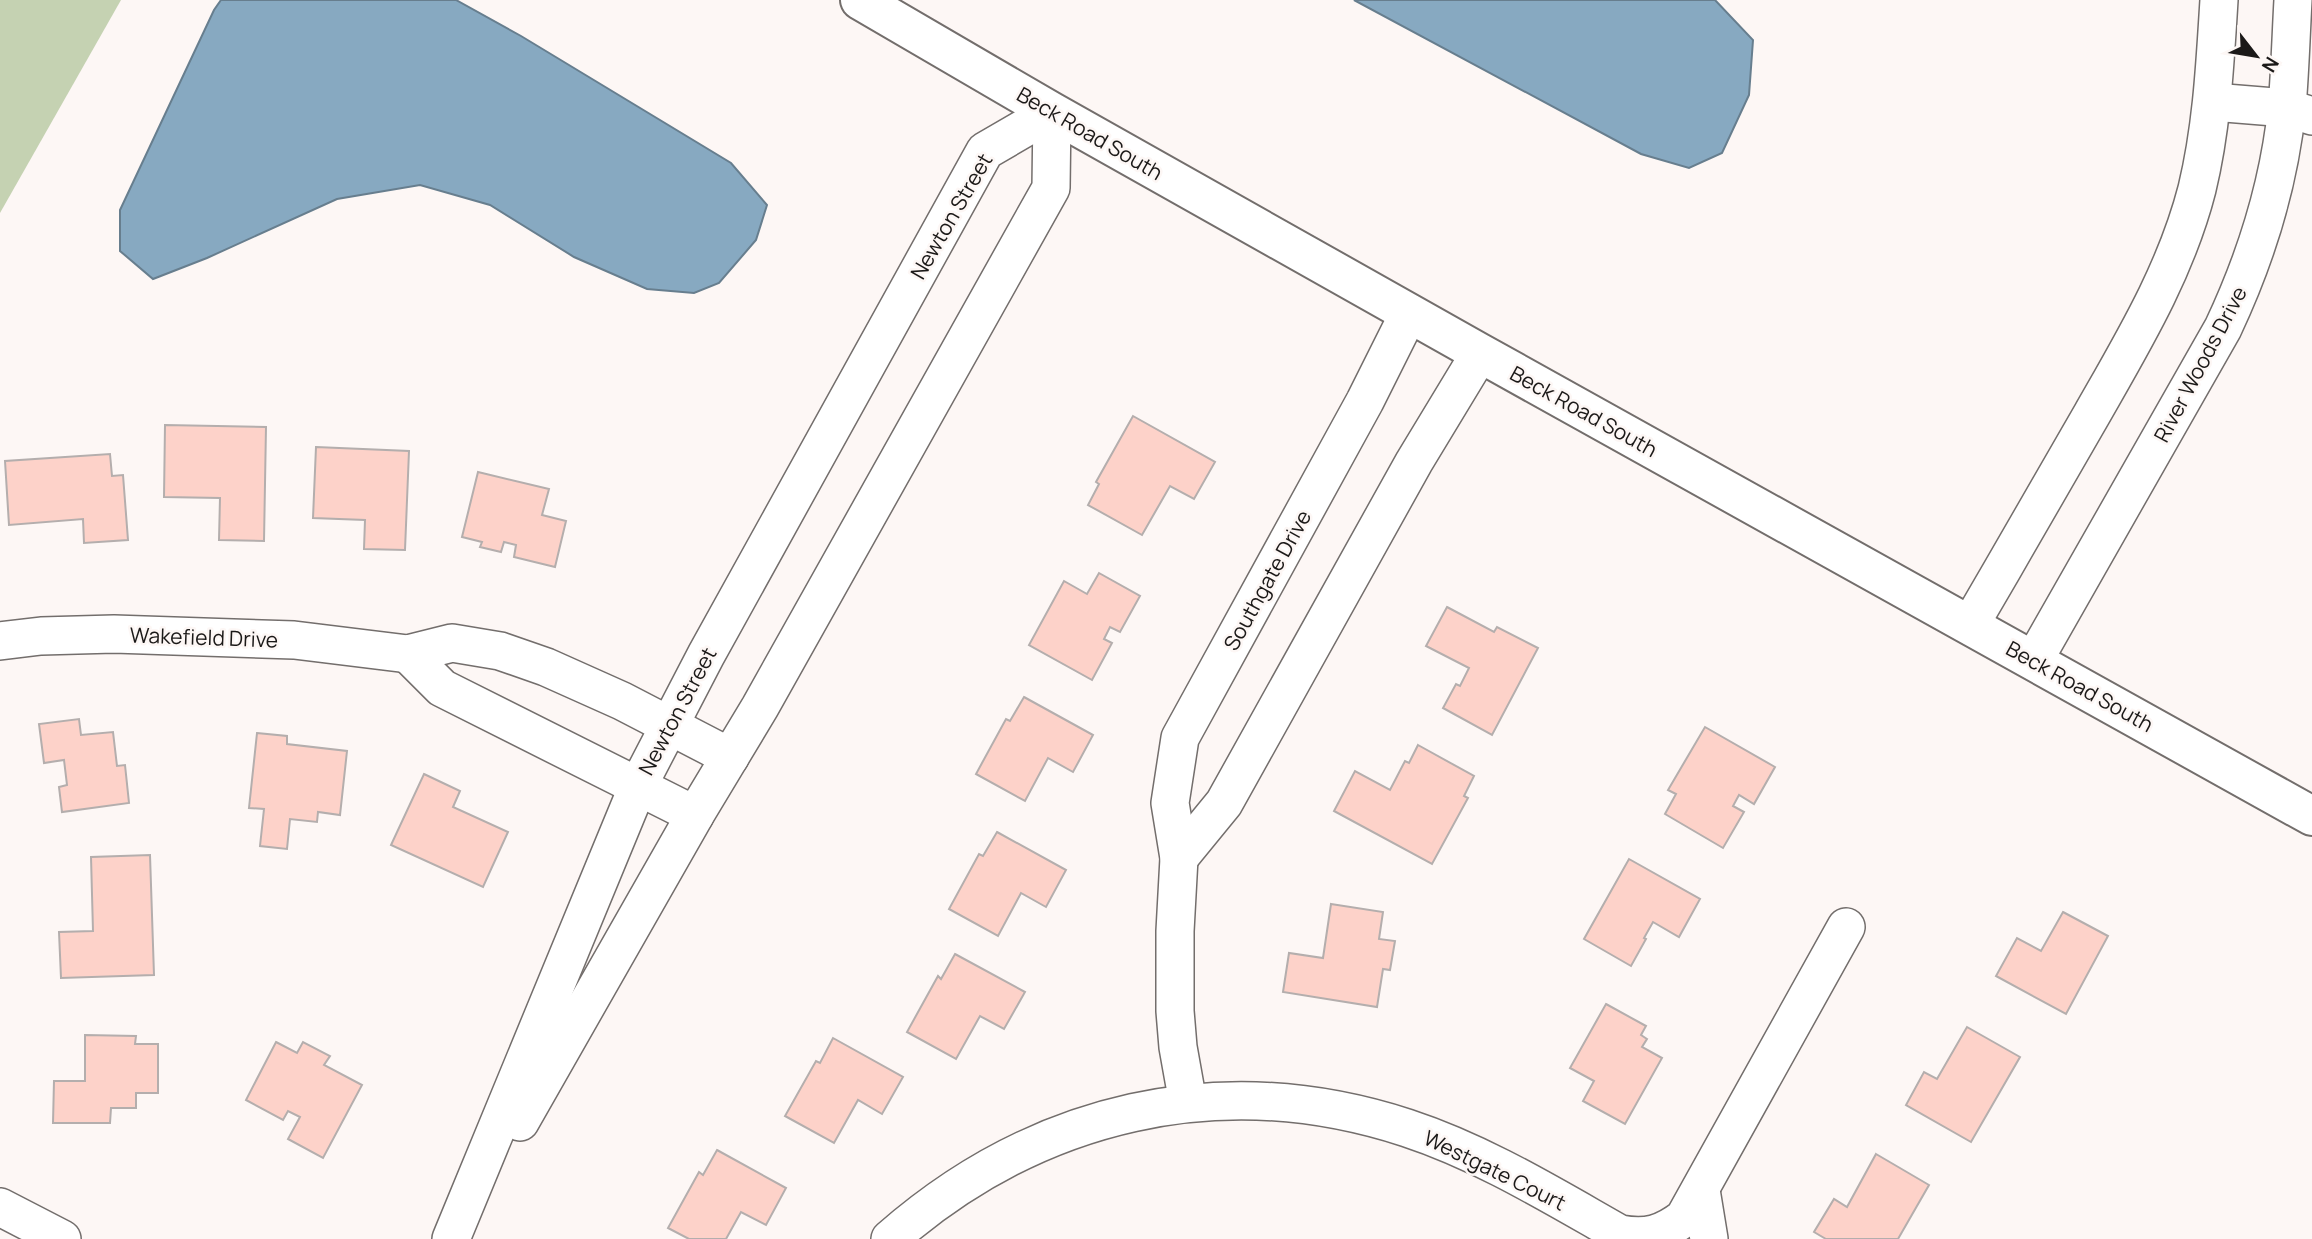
<svg xmlns="http://www.w3.org/2000/svg" width="2312" height="1239" viewBox="0 0 2312 1239" font-family="Manrope,sans-serif">
<rect width="100%" height="100%" fill="#fdf7f5"/>
<!-- green -->
<path fill="#c5d2b2" d="M 0,0 L 121,0 L 0,213 Z"/>
<!-- water -->
<g fill="#87a9c1" stroke="#677e8e" stroke-width="2">
<path d="M 221,0 L 456,0 L 521,36 L 731,163 L 767,205 L 756,240 L 719,283 L 694,293 L 647,289 L 574,257 L 490,205 L 420,185 L 337,199 L 207,258 L 153,279 L 120,251 L 120,210 L 214,10 Z"/>
<path d="M 1354,0 L 1715,0 L 1753,40 L 1749,95 L 1722,153 L 1689,168 L 1641,154 Z"/>
</g>
<!-- building -->
<g fill="#fdd2c9" stroke="#b4aead" stroke-width="2">
<path d="M 1133,416 L 1215,462 L 1194,499 L 1170,486 L 1142,535 L 1088,505 L 1099,484 L 1096,482 Z"/>
<path d="M 165,425 L 266,427 L 264,541 L 219,540 L 220,498 L 164,497 Z"/>
<path d="M 316,447 L 409,451 L 405,550 L 364,549 L 365,520 L 313,518 Z"/>
<path d="M 110,454 L 112,476 L 123,475 L 128,540 L 84,543 L 83,519 L 9,525 L 5,461 Z"/>
<path d="M 478,472 L 549,489 L 542,515 L 566,521 L 555,567 L 514,557 L 516,545 L 504,542 L 501,552 L 480,547 L 482,542 L 462,537 Z"/>
<path d="M 1099,573 L 1140,596 L 1120,632 L 1110,627 L 1104,639 L 1112,643 L 1092,680 L 1029,645 L 1064,581 L 1087,594 Z"/>
<path d="M 1447,607 L 1494,632 L 1497,627 L 1538,648 L 1492,735 L 1443,708 L 1456,684 L 1460,686 L 1469,668 L 1426,646 Z"/>
<path d="M 1024,697 L 1093,735 L 1073,772 L 1048,758 L 1025,801 L 976,774 L 1006,719 L 1010,721 Z"/>
<path d="M 79,719 L 81,735 L 113,732 L 117,766 L 125,765 L 129,803 L 62,812 L 59,787 L 67,785 L 64,760 L 44,763 L 39,724 Z"/>
<path d="M 1705,727 L 1775,767 L 1754,804 L 1739,795 L 1733,806 L 1744,812 L 1723,848 L 1665,814 L 1676,794 L 1668,790 Z"/>
<path d="M 257,733 L 287,736 L 287,744 L 347,751 L 340,815 L 318,812 L 317,822 L 290,819 L 287,849 L 260,846 L 264,809 L 249,808 Z"/>
<path d="M 1418,745 L 1474,776 L 1464,796 L 1468,798 L 1432,864 L 1334,811 L 1355,771 L 1390,790 L 1405,761 L 1409,763 Z"/>
<path d="M 424,774 L 460,791 L 453,807 L 508,832 L 483,887 L 391,845 Z"/>
<path d="M 997,832 L 1066,870 L 1046,907 L 1021,893 L 998,936 L 949,909 L 979,854 L 983,856 Z"/>
<path d="M 150,855 L 154,975 L 61,978 L 59,932 L 93,931 L 91,857 Z"/>
<path d="M 1629,859 L 1700,899 L 1679,937 L 1653,922 L 1644,938 L 1646,939 L 1631,966 L 1584,939 Z"/>
<path d="M 1331,904 L 1383,912 L 1379,939 L 1395,941 L 1390,970 L 1383,969 L 1377,1007 L 1283,992 L 1289,953 L 1323,958 Z"/>
<path d="M 2063,912 L 2108,936 L 2066,1014 L 1996,976 L 2017,938 L 2041,951 Z"/>
<path d="M 955,954 L 1025,992 L 1004,1029 L 980,1016 L 956,1059 L 907,1032 L 938,976 L 941,979 Z"/>
<path d="M 1606,1004 L 1646,1026 L 1641,1035 L 1647,1039 L 1642,1047 L 1662,1058 L 1625,1124 L 1583,1101 L 1594,1081 L 1570,1068 Z"/>
<path d="M 1967,1027 L 2020,1057 L 1971,1142 L 1906,1105 L 1924,1072 L 1937,1079 Z"/>
<path d="M 85,1035 L 136,1036 L 135,1044 L 158,1044 L 158,1093 L 136,1093 L 136,1108 L 111,1108 L 110,1123 L 53,1123 L 54,1081 L 85,1081 Z"/>
<path d="M 833,1038 L 903,1077 L 882,1114 L 858,1100 L 834,1143 L 785,1116 L 816,1061 L 820,1063 Z"/>
<path d="M 276,1042 L 297,1053 L 303,1042 L 330,1056 L 324,1065 L 362,1085 L 323,1158 L 288,1139 L 300,1117 L 288,1111 L 283,1120 L 246,1100 Z"/>
<path d="M 717,1150 L 786,1188 L 766,1225 L 741,1212 L 726,1239 L 689,1239 L 668,1228 L 699,1172 L 703,1175 Z"/>
<path d="M 1876,1154 L 1929,1185 L 1898,1239 L 1826,1239 L 1814,1232 L 1834,1199 L 1847,1207 Z"/>
</g>
<g fill="none" stroke-linecap="round" stroke-linejoin="round">
<!-- street casing -->
<g stroke="#736e6c" stroke-width="40">
<g id="street">
<path d="M 2213,102 L 2287,108 L 2312,116"/>
<path d="M 1970,625 C 2011,555 2051,485 2092,414 C 2133,342 2176,271 2197,189 C 2212,127 2215,64 2219,0"/>
<path d="M 0,641 L 41,636 L 114,634 L 294,640 L 408,654 L 452,643 L 500,651 L 546,667 L 622,701 L 730,757"/>
<path d="M 408,654 L 442,688 L 695,815"/>
<path d="M 2034,660 L 2223,328 C 2256,258 2279,185 2287,107 C 2290,72 2291,36 2293,0"/>
<path d="M 1179,858 L 1224,803 L 1414,462 L 1480,353"/>
<path d="M 1188,1103 L 1178,1047 L 1175,1011 L 1175,931 L 1179,858 L 1170,803 L 1180,738 L 1365,401 L 1409,313"/>
<path d="M 520,1122 L 695,815 L 760,707 L 1051,188 L 1052,112"/>
<path d="M 1701,1190 L 1709,1239"/>
<path d="M 0,1207 L 62,1239"/>
<path d="M 451,1239 L 638,786 L 706,655 L 985,151 L 1052,112"/>
<path d="M 890,1239 C 1036,1111 1220,1067 1407,1128 C 1483,1153 1551,1195 1620,1234 C 1647,1239 1663,1234 1684,1218 L 1846,927"/>
</g>
</g>
<!-- secondary casing -->
<g stroke="#736e6c" stroke-width="42">
<path id="secondary" d="M 860,0 L 1052,112 L 1480,353 L 2312,816"/>
</g>
<!-- street -->
<use href="#street" stroke="#fff" stroke-width="37"/>
<!-- secondary -->
<use href="#secondary" stroke="#fff" stroke-width="38"/>
</g>
<g text-anchor="middle" dominant-baseline="central" stroke-width="5" stroke-linejoin="round" paint-order="stroke">
<!-- street labels -->
<g font-size="21" fill="#1b1918" stroke="#fdf7f5">
<text transform="translate(1090 133) rotate(30)">Beck Road South</text>
<text transform="translate(951 216) rotate(-60)">Newton Street</text>
<text transform="translate(2200 364) rotate(-62)">River Woods Drive</text>
<text transform="translate(1584 411) rotate(29)">Beck Road South</text>
<text transform="translate(1267 580) rotate(-61)">Southgate Drive</text>
<text transform="translate(204 637) rotate(2)">Wakefield Drive</text>
<text transform="translate(2080 686) rotate(29)">Beck Road South</text>
<text transform="translate(677 711) rotate(-62)">Newton Street</text>
<text transform="translate(1495 1170) rotate(26)">Westgate Court</text>
</g>
</g>
<!-- north arrow -->
<g transform="translate(2256 56) rotate(121)" stroke="#fdf7f5" stroke-width="5" paint-order="stroke">
<path d="M0-5L12 26L0 18L-12 26Z" fill="#1b1918"/>
<text y="-10" font-size="19" font-weight="bold" text-anchor="middle" fill="#1b1918">N</text>
</g>
</svg>
